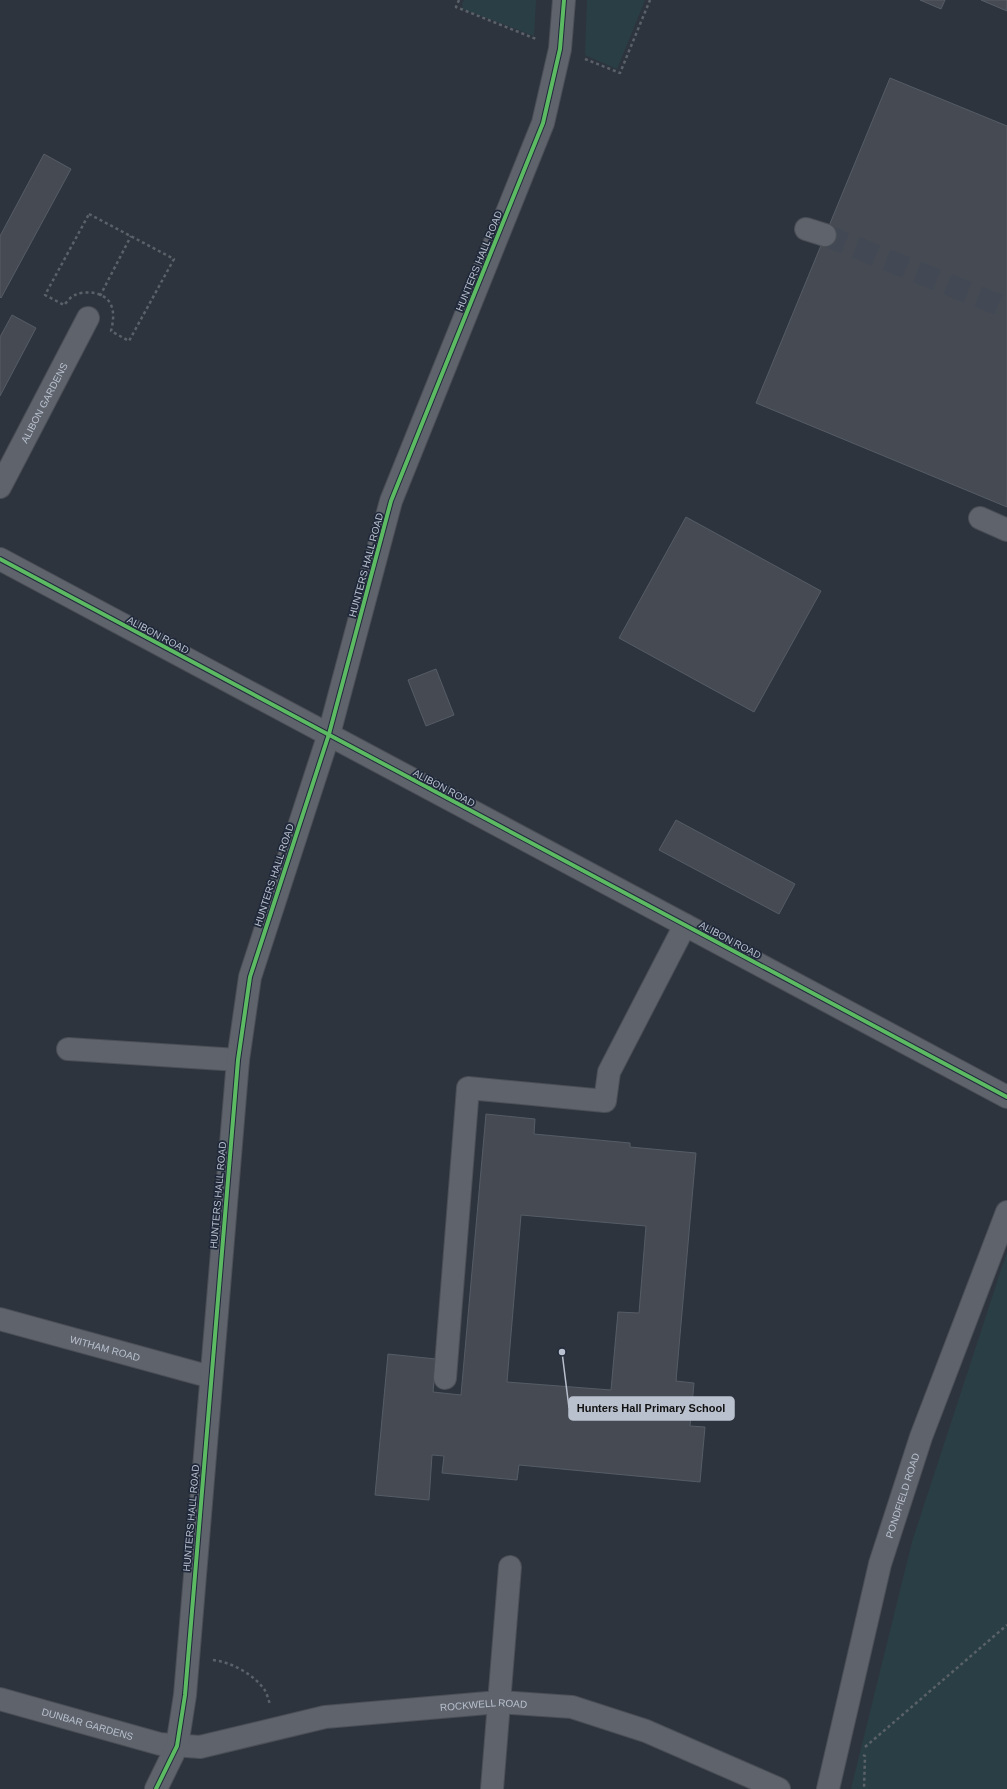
<svg xmlns="http://www.w3.org/2000/svg" width="1007" height="1789" viewBox="0 0 1007 1789" font-family="Arial,sans-serif">
<rect width="100%" height="100%" fill="#2e343e"/>
<!-- green -->
<g fill="#2a3f45">
<path d="M 464,0 L 536,0 L 534,36 L 463,9 L 462,4 Z"/>
<path d="M 587,0 L 645,0 L 617,69 L 585,55 Z"/>
<path d="M 1007,1252 L 1007,1789 L 851,1789 L 912,1542 Z"/>
</g>
<!-- building -->
<g fill="#464b53" stroke="#565c65" fill-rule="evenodd">
<path d="M 920,0 L 945,0 L 941,9 Z"/>
<path d="M 981,0 L 1007,0 L 1007,11 Z"/>
<path d="M 890,78 L 1007,126 L 1007,507 L 756,403 Z"/>
<path d="M 44,154 L 71,169 L 1,298 L 0,297 L 0,236 Z"/>
<path d="M 12,315 L 36,328 L 0,396 L 0,337 Z"/>
<path d="M 686,517 L 821,591 L 754,712 L 619,638 Z"/>
<path d="M 436,669 L 454,715 L 426,726 L 408,680 Z"/>
<path d="M 676,820 L 795,884 L 779,914 L 659,850 Z"/>
<path d="M 486,1114 L 535,1119 L 534,1134 L 630,1143 L 630,1147 L 696,1153 L 676,1381 L 694,1383 L 690,1426 L 705,1427 L 700,1482 L 519,1465 L 517,1480 L 442,1473 L 444,1456 L 432,1455 L 429,1500 L 375,1495 L 388,1354 L 436,1359 L 433,1392 L 461,1395 ZM 521,1215 L 646,1226 L 639,1313 L 618,1312 L 611,1390 L 507,1382 Z"/>
</g>
<g fill="none" stroke-linecap="round" stroke-linejoin="round">
<!-- minor-tunnel -->
<path stroke="#434954" stroke-width="22" stroke-dasharray="22 11" stroke-linecap="butt" d="M 825,235 L 1007,308"/>
<!-- minor casing -->
<g stroke="#4b4f56" stroke-width="24">
<g id="minor">
<path d="M 806,229 L 825,235"/>
<path id="s1" d="M 0,487 L 88,318"/>
<path d="M 980,518 L 1007,530"/>
<path d="M 0,559 L 1007,1097"/>
<path d="M 68,1049 L 238,1060"/>
<path id="s2" d="M 0,1319 L 211,1377"/>
<path d="M 445,1378 L 468,1088 L 605,1101 L 609,1072 L 685,925"/>
<path id="s3" d="M 0,1699 L 160,1744 L 200,1747 L 325,1717 L 499,1702 L 572,1707 L 646,1731 L 779,1789"/>
<path d="M 156,1789 L 177,1746 L 185,1695 L 238,1060 L 250,977 L 329,734 L 391,501 L 543,123 L 560,49 L 564,0"/>
<path d="M 492,1789 L 510,1567"/>
<path id="s4" d="M 828,1789 L 880,1564 L 921,1437 L 1007,1212"/>
</g>
</g>
<!-- path -->
<g stroke="#5b6168" stroke-width="2.5" stroke-dasharray="3 3" stroke-linecap="butt">
<path d="M 459,0 L 456,7 L 536,39"/>
<path d="M 585,59 L 620,73 L 650,0"/>
<path d="M 89,214 L 174,259 L 129,341 L 111,331 C 113,323 115,311 110,303 C 104,292 86,290 75,295 C 71,296 67,302 64,305 L 45,295 Z"/>
<path d="M 100,296 L 131,236"/>
<path d="M 213,1660 C 231,1662 253,1674 264,1689 C 267,1693 268,1699 270,1704"/>
<path d="M 865,1747 L 1007,1625"/>
<path d="M 863,1755 L 865,1756 L 864,1789"/>
</g>
<!-- minor -->
<use href="#minor" stroke="#5e636c" stroke-width="22"/>
<!-- cycleway casing -->
<g stroke="#20293a" stroke-width="6">
<g id="cycleway">
<path d="M 0,559 L 1007,1097"/>
<path d="M 156,1789 L 177,1746 L 185,1695 L 238,1060 L 250,977 L 329,734 L 391,501 L 543,123 L 560,49 L 564,0"/>
</g>
</g>
<!-- cycleway -->
<use href="#cycleway" stroke="#5cba63" stroke-width="4"/>
</g>
<g text-anchor="middle" dominant-baseline="central" stroke-width="3.5" stroke-linejoin="round" paint-order="stroke">
<!-- street labels -->
<g font-size="10" fill="#b9c0ce" stroke="#20293a">
<text transform="translate(479 261) rotate(-68)">HUNTERS HALL ROAD</text>
<text stroke="none"><textPath href="#s1" startOffset="95">ALIBON GARDENS</textPath></text>
<text transform="translate(366 565) rotate(-75)">HUNTERS HALL ROAD</text>
<text transform="translate(158 635) rotate(28)">ALIBON ROAD</text>
<text transform="translate(444 788) rotate(28)">ALIBON ROAD</text>
<text transform="translate(274 875) rotate(-72)">HUNTERS HALL ROAD</text>
<text transform="translate(730 940) rotate(28)">ALIBON ROAD</text>
<text transform="translate(218 1195) rotate(-85)">HUNTERS HALL ROAD</text>
<text stroke="none"><textPath href="#s2" startOffset="109">WITHAM ROAD</textPath></text>
<text stroke="none"><textPath href="#s4" startOffset="303">PONDFIELD ROAD</textPath></text>
<text transform="translate(191 1518) rotate(-85)">HUNTERS HALL ROAD</text>
<text stroke="none"><textPath href="#s3" startOffset="494">ROCKWELL ROAD</textPath></text>
<text stroke="none"><textPath href="#s3" startOffset="91">DUNBAR GARDENS</textPath></text>
</g>
</g>
<!-- callouts -->
<path fill="none" stroke="#b9c0ce" stroke-width="1.5" d="M562 1352L569 1408"/>
<circle fill="#b9c0ce" stroke="#20293a" stroke-width="1.5" cx="562" cy="1352" r="4"/>
<rect fill="#b9c0ce" stroke="#b9c0ce" stroke-width="1.5" x="569" y="1397" width="165" height="23" rx="4"/>
<g font-size="11" text-anchor="middle" font-weight="bold" fill="#111">
<text x="651" y="1412">Hunters Hall Primary School</text>
</g>
</svg>
